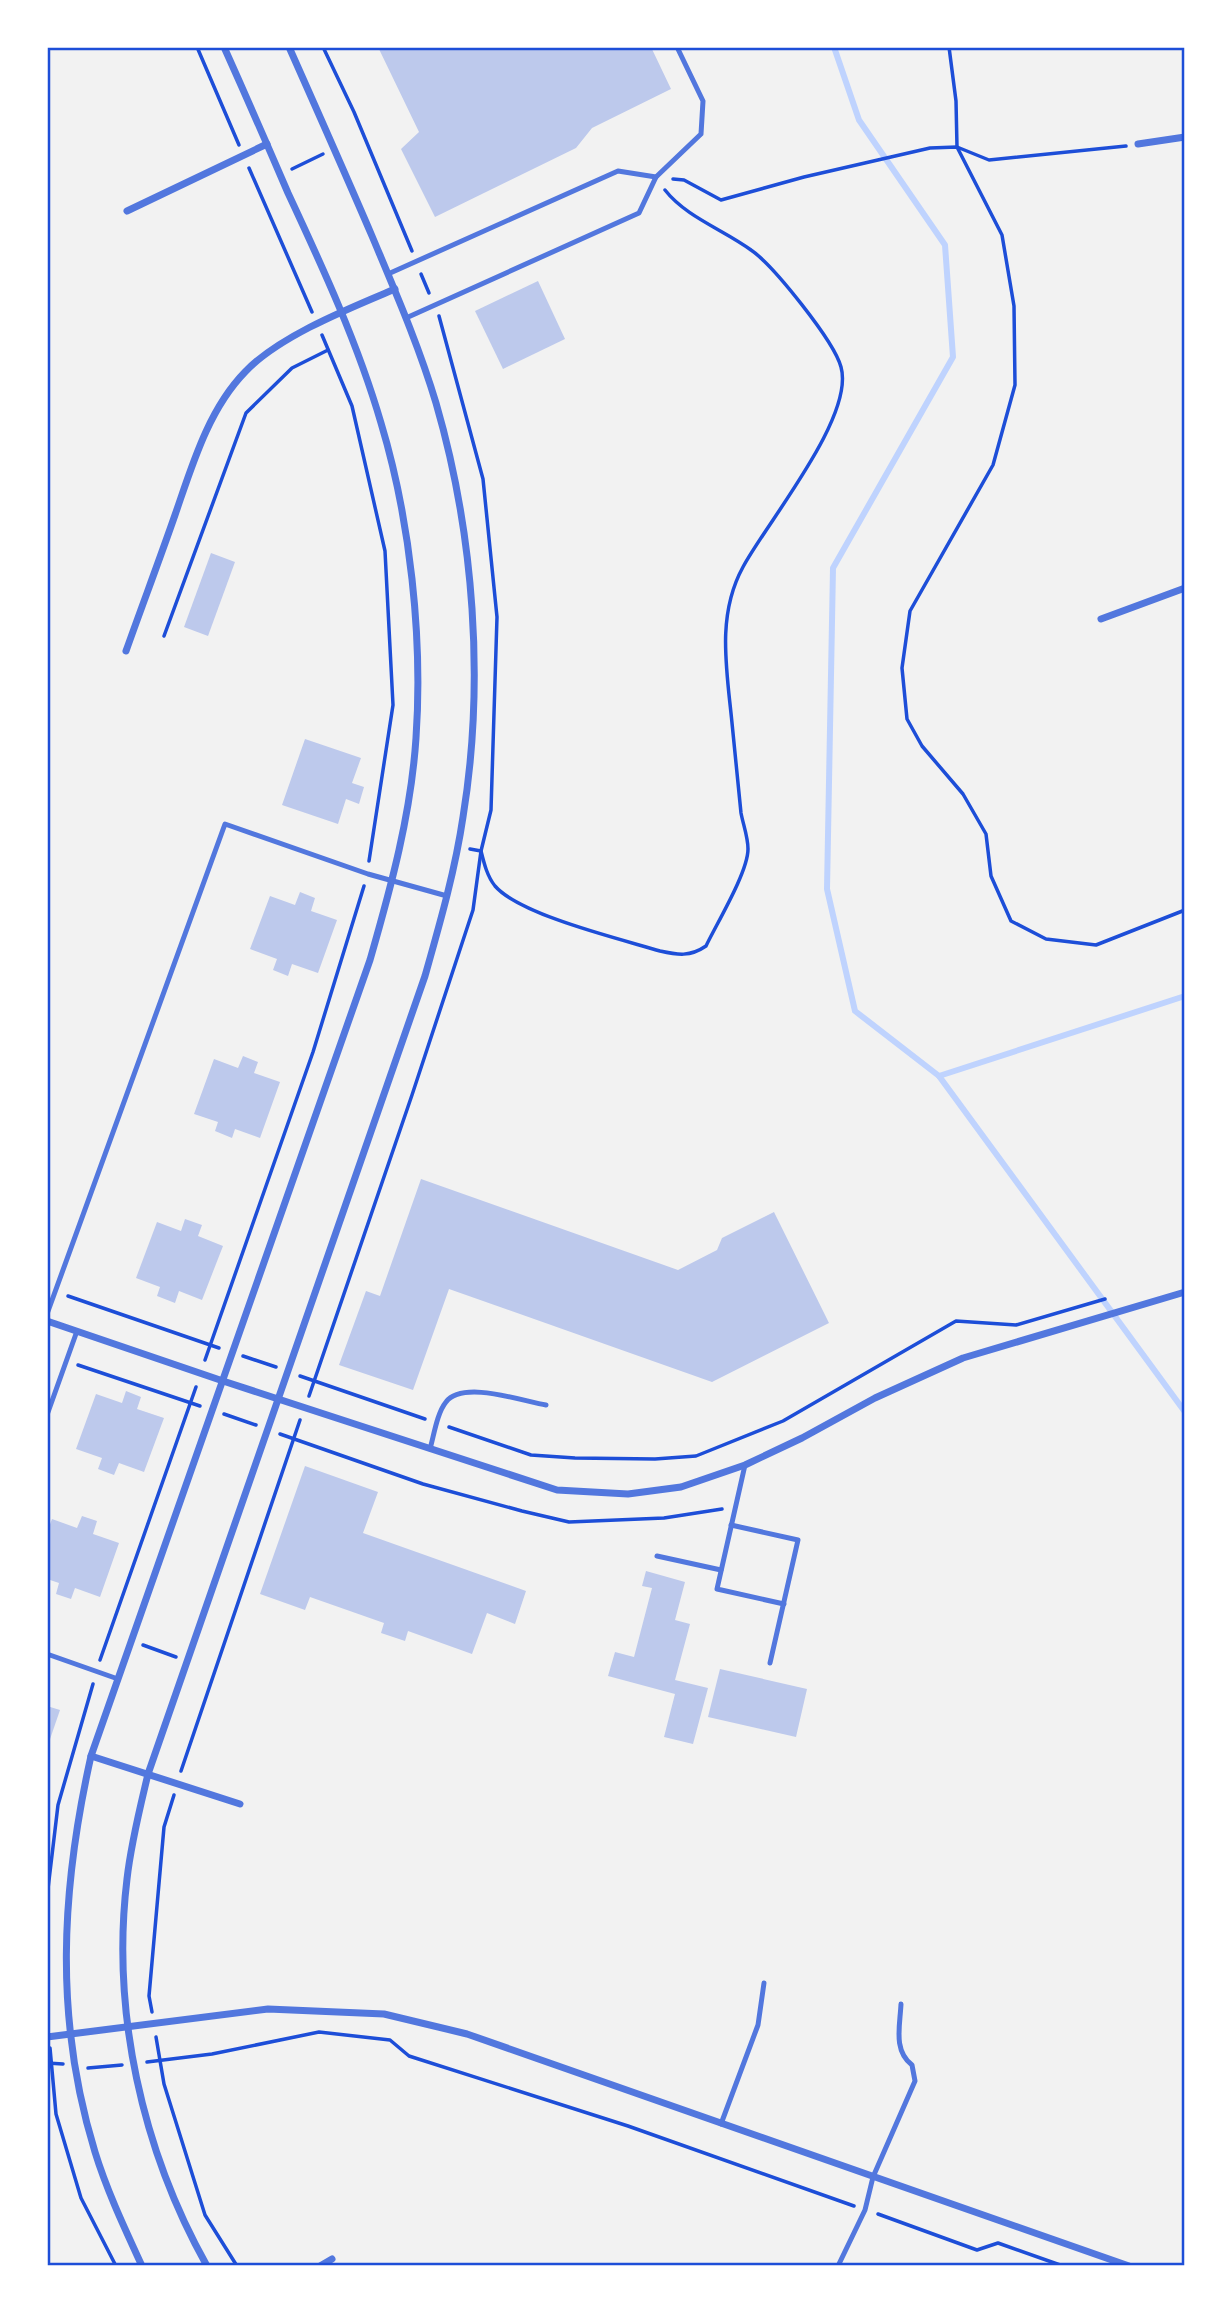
<svg xmlns="http://www.w3.org/2000/svg" width="1232" height="2313" viewBox="0 0 1232 2313" font-family="'Alegreya Sans',sans-serif">
<rect width="100%" height="100%" fill="#f2f2f2"/>
<g fill="none" stroke-linecap="round" stroke-linejoin="round">
<!-- stream -->
<g stroke="#bfd3fe" stroke-width="6">
<path d="M 834,47 L 859,120 L 945,245 L 953,357 L 833,568 L 827,889 L 855,1011 L 939,1076 L 1185,1412"/>
<path d="M 939,1076 L 1185,996"/>
</g>
</g>
<!-- building -->
<g fill="#bdc9ec">
<path d="M 378,47 L 606,47 L 609,50 L 616,47 L 651,47 L 671,89 L 592,128 L 576,148 L 435,217 L 401,149 L 419,132 Z"/>
<path d="M 538,281 L 565,339 L 503,369 L 475,311 Z"/>
<path d="M 211,553 L 235,562 L 208,636 L 184,627 Z"/>
<path d="M 305,739 L 361,758 L 352,783 L 364,787 L 359,804 L 346,799 L 338,824 L 282,805 Z"/>
<path d="M 300,892 L 315,898 L 311,911 L 337,920 L 318,973 L 292,964 L 288,976 L 273,970 L 277,959 L 250,949 L 270,896 L 295,905 Z"/>
<path d="M 243,1056 L 258,1062 L 254,1073 L 280,1082 L 260,1138 L 235,1129 L 232,1138 L 215,1131 L 218,1122 L 194,1114 L 214,1059 L 238,1068 Z"/>
<path d="M 421,1179 L 678,1270 L 717,1250 L 722,1238 L 774,1212 L 829,1323 L 712,1382 L 449,1289 L 413,1390 L 339,1365 L 366,1291 L 380,1296 Z"/>
<path d="M 185,1219 L 202,1225 L 198,1236 L 223,1246 L 202,1300 L 179,1291 L 175,1303 L 157,1296 L 160,1287 L 136,1278 L 157,1222 L 181,1231 Z"/>
<path d="M 126,1391 L 141,1397 L 137,1409 L 164,1418 L 144,1472 L 119,1463 L 114,1475 L 98,1469 L 102,1458 L 76,1449 L 96,1394 L 122,1403 Z"/>
<path d="M 305,1466 L 378,1492 L 363,1533 L 526,1591 L 515,1624 L 487,1613 L 472,1654 L 408,1631 L 405,1641 L 381,1633 L 384,1623 L 310,1597 L 305,1610 L 260,1594 Z"/>
<path d="M 82,1516 L 97,1521 L 93,1534 L 119,1543 L 100,1597 L 75,1588 L 71,1599 L 56,1594 L 59,1583 L 47,1579 L 47,1532 L 52,1519 L 77,1528 Z"/>
<path d="M 646,1571 L 685,1582 L 675,1620 L 690,1624 L 675,1680 L 708,1688 L 693,1744 L 664,1737 L 675,1694 L 608,1676 L 615,1652 L 634,1657 L 652,1588 L 642,1586 Z"/>
<path d="M 720,1669 L 807,1689 L 796,1737 L 708,1717 Z"/>
<path d="M 47,1706 L 60,1710 L 48,1745 L 47,1745 Z"/>
</g>
<g fill="none" stroke-linecap="round" stroke-linejoin="round">
<!-- path -->
<g stroke="#1d4ed8" stroke-width="3.5">
<path d="M 197,47 L 239,145"/>
<path d="M 323,47 L 354,112 L 412,251"/>
<path d="M 949,47 L 956,101 L 957,147 L 1002,235 L 1014,306 L 1015,385 L 993,465 L 910,611 L 902,668 L 907,719 L 922,746 L 963,794 L 986,834 L 991,876 L 1011,921 L 1046,939 L 1096,945 L 1185,910"/>
<path d="M 249,168 L 312,312"/>
<path d="M 292,169 L 323,154"/>
<path d="M 673,179 L 684,180 L 721,200 L 804,177 L 930,148 L 957,147 L 989,160 L 1126,146"/>
<path d="M 421,274 L 429,293"/>
<path d="M 322,335 L 352,406 L 385,551 L 393,705 L 369,861"/>
<path d="M 164,636 L 246,413 L 292,368 L 328,350"/>
<path d="M 470,849 L 481,851 C 484,863 487,876 495,886 C 520,915 620,939 660,951 C 678,955 690,957 706,946 C 717,923 748,872 748,849 C 748,837 743,824 741,813 C 738,783 735,753 732,723 C 727,671 716,616 743,567 C 767,522 855,417 841,367 C 834,341 773,265 751,250 C 724,230 686,217 665,190"/>
<path d="M 68,1296 L 219,1348"/>
<path d="M 243,1356 L 276,1367"/>
<path d="M 205,1360 L 313,1052 L 364,886"/>
<path d="M 78,1365 L 200,1406"/>
<path d="M 300,1376 L 425,1419"/>
<path d="M 309,1396 L 412,1095 L 473,910 L 481,851 L 491,810 L 497,617 L 483,479 L 439,316"/>
<path d="M 224,1414 L 256,1425"/>
<path d="M 449,1427 L 531,1455 L 575,1458 L 655,1459 L 696,1456 L 783,1421 L 956,1321 L 1016,1325 L 1105,1299"/>
<path d="M 280,1434 L 423,1484 L 522,1511 L 569,1522 L 664,1518 L 722,1509"/>
<path d="M 143,1645 L 176,1657"/>
<path d="M 100,1660 L 196,1387"/>
<path d="M 181,1771 L 300,1420"/>
<path d="M 47,1897 L 58,1805 L 93,1684"/>
<path d="M 47,2011 L 48,2023"/>
<path d="M 152,2012 L 149,1996 L 164,1827 L 174,1795"/>
<path d="M 156,2037 L 164,2084 L 205,2215 L 237,2266"/>
<path d="M 50,2048 L 56,2114 L 81,2198 L 116,2266"/>
<path d="M 147,2062 L 212,2054 L 319,2032 L 390,2040 L 409,2056 L 628,2126 L 854,2206"/>
<path d="M 47,2063 L 63,2064"/>
<path d="M 88,2068 L 122,2065"/>
<path d="M 878,2214 L 977,2250 L 998,2243 L 1063,2266"/>
</g>
<!-- service -->
<g stroke="#5277de" stroke-width="5">
<path d="M 388,274 L 618,171 L 656,177"/>
<path d="M 406,318 L 639,213 L 656,177 L 701,134 L 703,101 L 677,47"/>
<path d="M 47,1314 L 225,824 L 368,874 L 447,896"/>
<path d="M 47,1415 L 77,1331"/>
<path d="M 430,1449 C 434,1435 437,1413 446,1402 C 463,1380 522,1401 546,1405"/>
<path d="M 745,1465 L 717,1589 L 784,1604"/>
<path d="M 731,1525 L 798,1540 L 770,1663"/>
<path d="M 657,1556 L 721,1570"/>
<path d="M 47,1654 L 118,1679"/>
<path d="M 721,2124 L 758,2025 L 764,1983"/>
<path d="M 838,2266 L 865,2210 L 873,2177 L 915,2081 L 912,2065 C 893,2050 900,2026 901,2004"/>
</g>
<!-- minor -->
<g stroke="#5277de" stroke-width="7">
<path d="M 1138,144 L 1185,137"/>
<path d="M 127,211 L 267,144"/>
<path d="M 1101,619 L 1185,588"/>
<path d="M 126,651 C 142,606 159,561 175,515 C 192,466 208,410 245,372 C 279,336 350,308 395,289"/>
<path d="M 47,1321 L 223,1381 L 557,1490 L 628,1494 L 681,1487 L 745,1465 L 802,1438 L 875,1398 L 963,1358 L 1185,1292"/>
<path d="M 91,1756 L 240,1804"/>
<path d="M 47,2037 L 268,2009 L 384,2014 L 467,2034 L 1129,2266"/>
<path d="M 142,2266 C 125,2229 107,2191 95,2152 C 54,2019 61,1890 91,1756 L 370,960 C 391,887 411,814 416,738 C 423,638 410,519 381,423 C 358,344 323,268 288,193 C 267,144 246,96 224,47"/>
<path d="M 207,2266 C 142,2150 111,2011 127,1879 C 131,1843 140,1808 148,1774 L 425,976 C 440,923 455,871 463,817 C 485,682 474,534 436,403 C 419,346 395,291 372,236 C 345,173 317,110 289,47"/>
<path d="M 320,2266 L 332,2259"/>
</g>
</g>
<!-- border -->
<rect width="1232" height="2313" fill="none" stroke="#ffffff" stroke-width="98"/>
<rect x="49" y="49" width="1134" height="2215" fill="none" stroke="#1d4ed8" stroke-width="2.5"/>
</svg>
